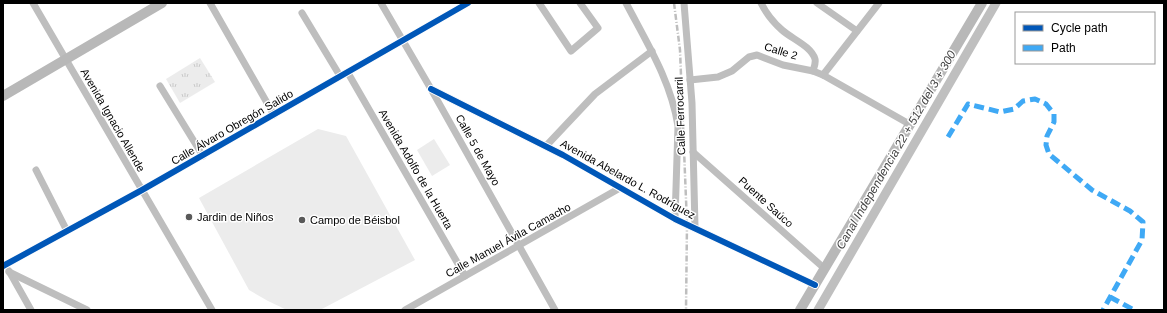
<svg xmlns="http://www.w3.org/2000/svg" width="1167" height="313" viewBox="0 0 1167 313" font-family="Helvetica,sans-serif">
<defs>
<pattern id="grass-tufts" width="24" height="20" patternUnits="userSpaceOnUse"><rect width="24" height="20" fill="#ececec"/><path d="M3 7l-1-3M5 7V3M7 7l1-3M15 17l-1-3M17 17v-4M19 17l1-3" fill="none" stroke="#c9c9c9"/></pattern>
</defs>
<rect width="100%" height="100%" fill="#fff"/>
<!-- grass -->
<path fill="url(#grass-tufts)" d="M 200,58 L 215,82 L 180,103 L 166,79 Z"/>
<!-- park -->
<g fill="#ececec">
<path d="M 318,129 L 346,136 L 415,260 L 320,310 L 287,310 L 268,301 L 249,290 L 199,198 Z"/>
<path d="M 434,139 L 450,165 L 432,176 L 417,150 Z"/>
</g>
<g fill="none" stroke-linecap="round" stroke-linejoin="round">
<!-- canal -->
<path stroke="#bfbfbf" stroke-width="9" d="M 818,310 L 996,3"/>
<!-- street -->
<g stroke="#bebebe" stroke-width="7">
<path d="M 33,3 L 212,310"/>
<path d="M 210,3 L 274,115"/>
<path d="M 381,3 L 431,89 L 555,310"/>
<path d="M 539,3 L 571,51 L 598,28 L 580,3"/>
<path d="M 626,3 C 647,43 671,81 678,126 L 675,219"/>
<path d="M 684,3 L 692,103 L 695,227"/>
<path d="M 761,3 C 766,13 774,23 782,30 C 792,39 811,46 815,59 C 816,63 814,67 813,71"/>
<path d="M 817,3 L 857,31"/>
<path d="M 302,13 L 340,76"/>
<path d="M 348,73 L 465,276"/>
<path d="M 823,75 L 879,3"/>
<path d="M 690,80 L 718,77 L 732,71 L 749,57 L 757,55 L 783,65 L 813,71 L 823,75 L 911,125"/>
<path d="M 160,86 L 203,156"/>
<path d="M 431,89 L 563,155 L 675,219 L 815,285"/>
<path d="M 546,146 L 595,94 L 652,51"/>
<path d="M 693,152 L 825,269"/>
<path d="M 36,170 L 67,231"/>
<path d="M 3,266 L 142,190 L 468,3"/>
<path d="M 9,271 L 31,310"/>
<path d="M 9,272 L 87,310"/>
<path d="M 405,310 L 620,188"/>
</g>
<!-- secondary -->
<g stroke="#b8b8b8" stroke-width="10">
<path d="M 3,96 L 162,3"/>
<path d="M 800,310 L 982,3"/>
</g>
<!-- rail -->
<path stroke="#bebebe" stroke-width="2.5" stroke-dasharray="6 2 1 2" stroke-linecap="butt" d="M 674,3 L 680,50 L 687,224 L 686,310"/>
<!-- quiet -->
<g stroke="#3fa9f5" stroke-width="5" stroke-dasharray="10 5" stroke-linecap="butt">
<path d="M 948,137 L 968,104 L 1000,112 L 1014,109 L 1023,101 L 1035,99 L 1046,104 L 1054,114 L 1054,122 L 1047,136 L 1046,145 L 1049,154 L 1092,190 L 1130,211 L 1143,222 L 1142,240 L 1103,310"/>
<path d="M 1110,297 L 1134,310"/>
</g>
<!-- cycleway casing -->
<g stroke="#fff" stroke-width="8">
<g id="cycleway">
<path d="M 431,89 L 563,155 L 675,219 L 815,285"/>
<path d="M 3,266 L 142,190 L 468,3"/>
</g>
</g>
<!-- cycleway -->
<use href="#cycleway" stroke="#0057b8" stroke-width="6"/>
</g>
<!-- markers -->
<g fill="#595959" stroke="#fff" stroke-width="1.5">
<circle cx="189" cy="217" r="4"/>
<circle cx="302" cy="220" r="4"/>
</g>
<g text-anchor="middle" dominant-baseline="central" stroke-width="3" stroke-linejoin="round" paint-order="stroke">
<!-- street labels -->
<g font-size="11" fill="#000" stroke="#fff">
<text transform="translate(781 51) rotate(17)">Calle 2</text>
<text transform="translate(680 116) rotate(-92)">Calle Ferrocarril</text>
<text transform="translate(113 120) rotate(60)">Avenida Ignacio Allende</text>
<text transform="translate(232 127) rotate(-30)">Calle Álvaro Obregón Salido</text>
<text transform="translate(478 150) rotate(61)">Calle 5 de Mayo</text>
<text transform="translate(416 169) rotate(60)">Avenida Adolfo de la Huerta</text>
<text transform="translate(628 179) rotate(29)">Avenida Abelardo L. Rodríguez</text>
<text transform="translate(766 202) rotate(42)">Puente Saúco</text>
<text transform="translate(508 240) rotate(-29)">Calle Manuel Ávila Camacho</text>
</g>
<!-- poi labels -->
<g font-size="11" fill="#000" stroke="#fff" text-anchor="start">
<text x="197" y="217">Jardin de Niños</text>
<text x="310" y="220">Campo de Béisbol</text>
</g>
<!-- water labels -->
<g font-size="12" font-style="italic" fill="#444" stroke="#fff">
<text transform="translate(896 150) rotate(-60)">Canal Independencia 22 + 512 del 3 + 300</text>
</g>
</g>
<!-- border -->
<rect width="1167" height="313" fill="none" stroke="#000000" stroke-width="8"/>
<!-- legend -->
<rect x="1015" y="12" width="140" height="52" fill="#ffffff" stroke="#999999"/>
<rect x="1023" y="25" width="20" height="6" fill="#0057b8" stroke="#999999"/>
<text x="1051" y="32" font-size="12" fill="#000000">Cycle path</text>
<rect x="1023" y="45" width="20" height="6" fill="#3fa9f5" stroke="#999999"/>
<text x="1051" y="52" font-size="12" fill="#000000">Path</text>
</svg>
